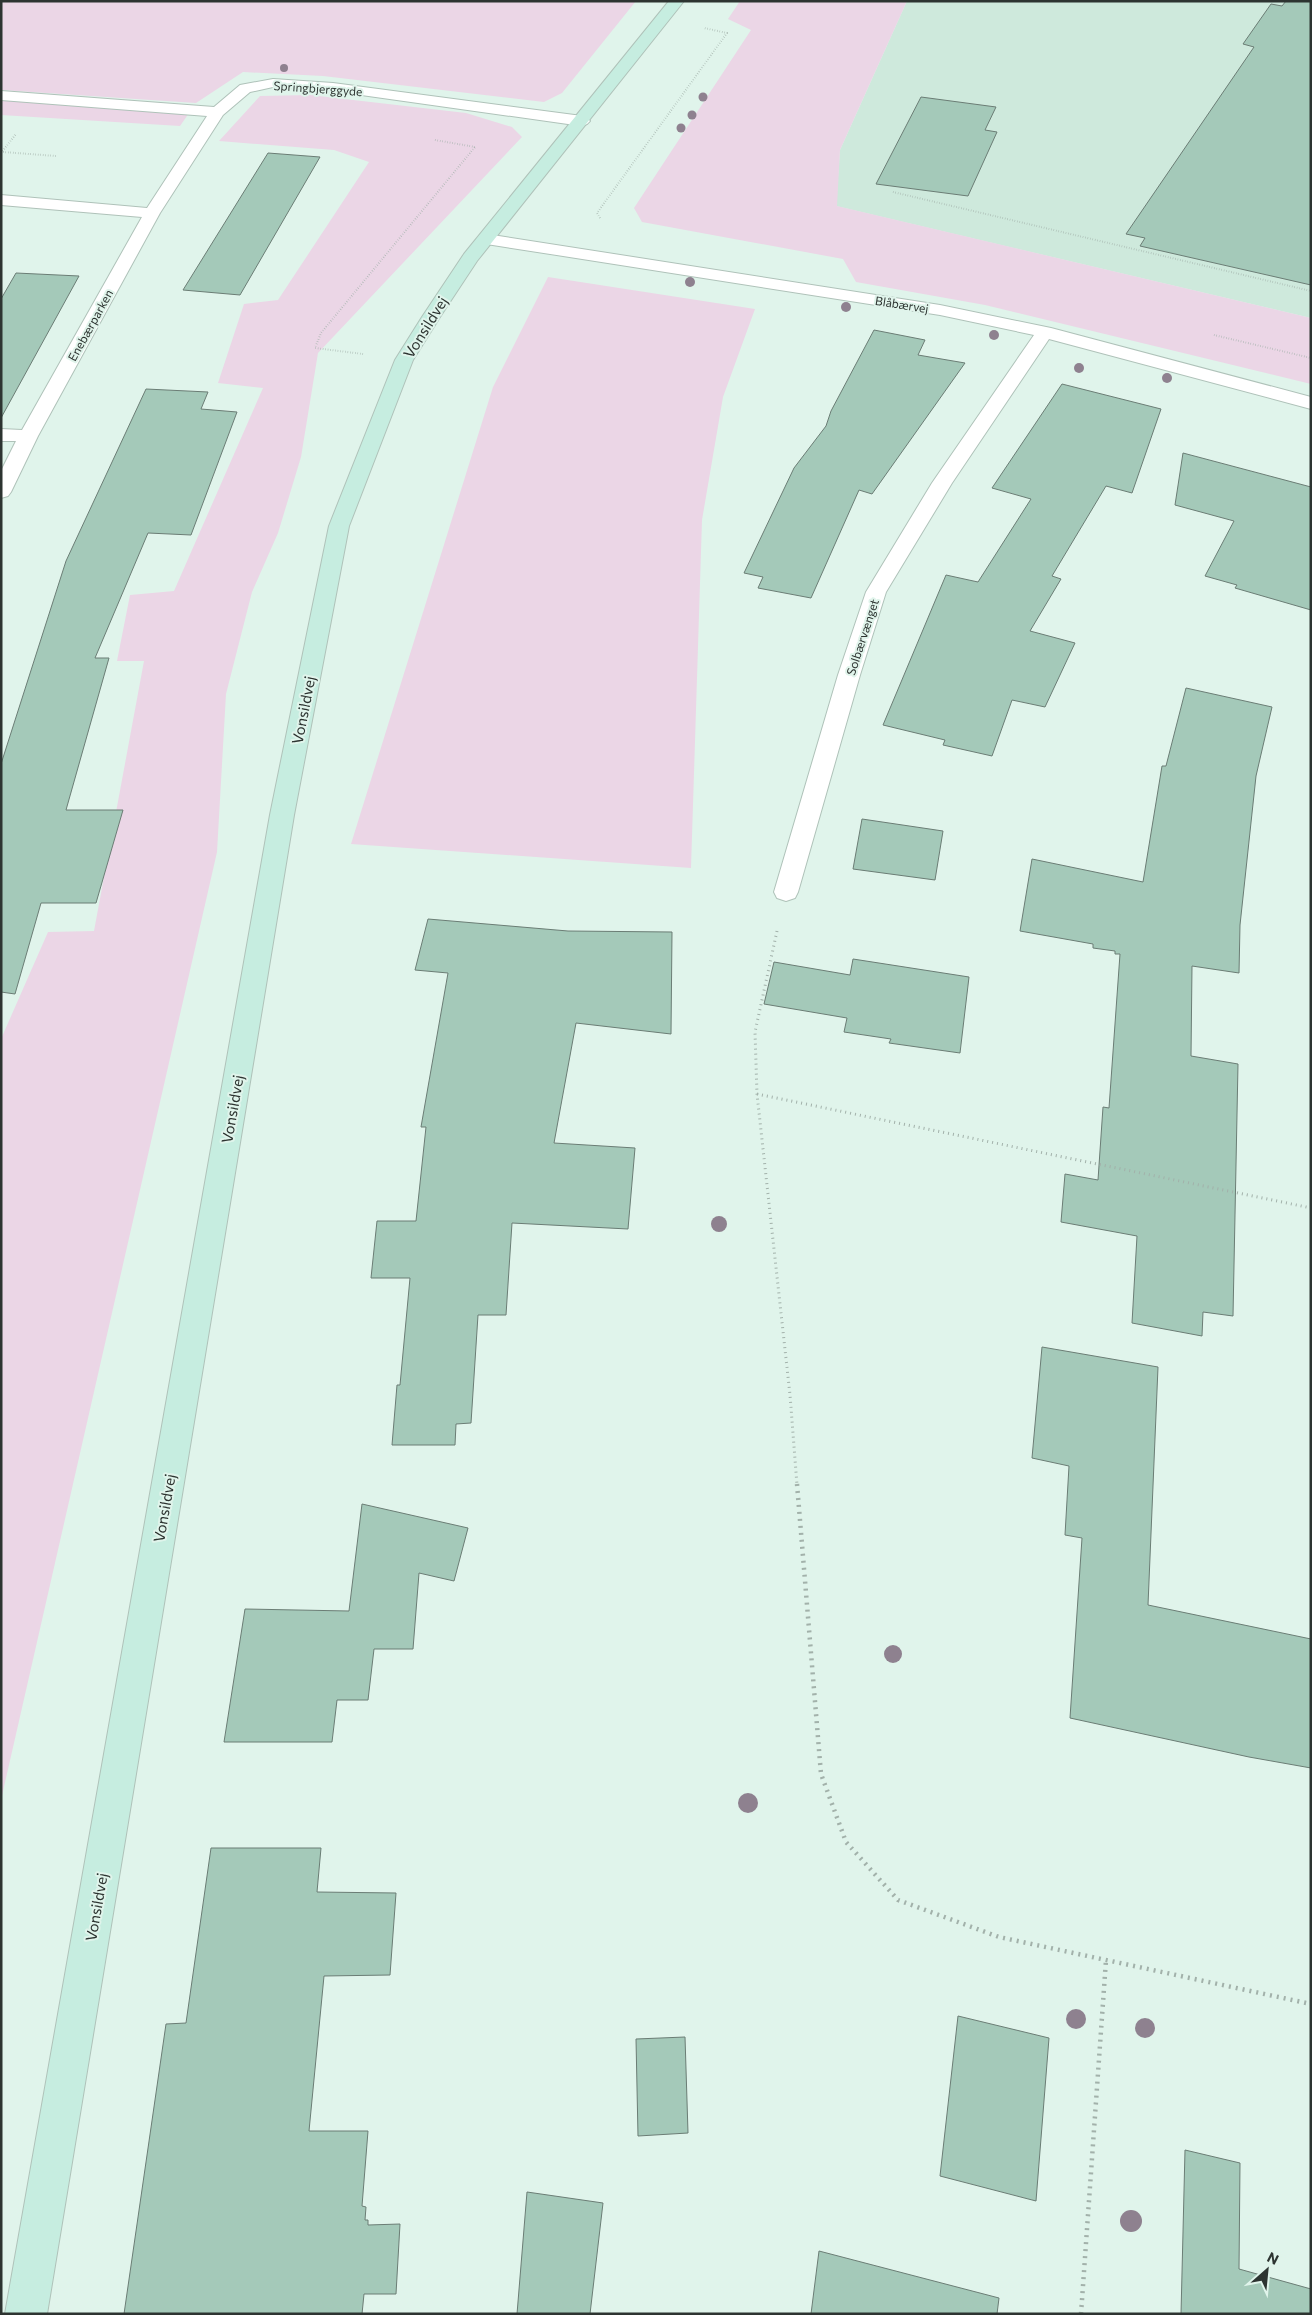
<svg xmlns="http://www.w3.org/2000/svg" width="1312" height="2315" viewBox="0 0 1312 2315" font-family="Commissioner,sans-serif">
<rect width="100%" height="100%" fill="#e0f4eb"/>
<!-- built -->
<path fill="#cee9dc" d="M 907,1 L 1311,1 L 1311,318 L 836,206 L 840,150 Z"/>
<!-- green -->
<g fill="#ebd6e6">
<path d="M 1,1 L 636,1 L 562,93 L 544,102 L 323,76 L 243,72 L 196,103 L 1,90 Z"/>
<path d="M 740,1 L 907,1 L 840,150 L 837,206 L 1311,318 L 1311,384 L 985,305 L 856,282 L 843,259 L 642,222 L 634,208 L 751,30 L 728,19 Z"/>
<path d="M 310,95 L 466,113 L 512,127 L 522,137 L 318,353 L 301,457 L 278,533 L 252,592 L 226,694 L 217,852 L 1,1800 L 1,1039 L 48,932 L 94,931 L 144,661 L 117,661 L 130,595 L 174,591 L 263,388 L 218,383 L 244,304 L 278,300 L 369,162 L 334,150 L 219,141 L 260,96 Z"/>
<path d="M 1,100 L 189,113 L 180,126 L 1,115 Z"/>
<path d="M 548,277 L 755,309 L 723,397 L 702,520 L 691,868 L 351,844 L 493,387 Z"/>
</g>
<!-- building -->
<g fill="#a4c9b9" stroke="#6b7d75">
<path d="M 1286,1 L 1311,1 L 1311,285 L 1140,246 L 1145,238 L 1126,234 L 1254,47 L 1243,44 L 1271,4 L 1282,6 Z"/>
<path d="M 921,97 L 996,107 L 985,130 L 997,132 L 968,196 L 876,184 Z"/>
<path d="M 268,153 L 320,157 L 240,295 L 183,290 Z"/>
<path d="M 16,273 L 79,276 L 1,418 L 1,299 Z"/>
<path d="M 874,330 L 925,340 L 918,355 L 965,363 L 872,494 L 859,490 L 811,598 L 758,588 L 763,577 L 744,573 L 794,468 L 826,426 L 831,411 Z"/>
<path d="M 1062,384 L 1161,409 L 1132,493 L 1106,486 L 1052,576 L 1061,579 L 1030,631 L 1075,643 L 1045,707 L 1012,700 L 992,756 L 943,745 L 945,740 L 883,725 L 946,575 L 978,582 L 1031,499 L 992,488 Z"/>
<path d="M 146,389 L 208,392 L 201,409 L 237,412 L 191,535 L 148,533 L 95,658 L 109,658 L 66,810 L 123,810 L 96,903 L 41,903 L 15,994 L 1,992 L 1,764 L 66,561 Z"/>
<path d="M 1183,453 L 1311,487 L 1311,610 L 1235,588 L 1237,585 L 1205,576 L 1234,521 L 1175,505 Z"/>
<path d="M 1186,688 L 1272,707 L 1256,776 L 1240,925 L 1239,973 L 1192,966 L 1191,1056 L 1238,1064 L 1233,1316 L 1203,1312 L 1202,1336 L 1132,1323 L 1137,1236 L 1061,1222 L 1065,1174 L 1098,1180 L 1103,1107 L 1109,1108 L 1120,954 L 1115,954 L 1115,951 L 1093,948 L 1093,944 L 1020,931 L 1032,859 L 1143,882 L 1162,766 L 1166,766 Z"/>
<path d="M 862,819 L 943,831 L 935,880 L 853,869 Z"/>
<path d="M 428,919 L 568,931 L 672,932 L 671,1034 L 576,1023 L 554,1143 L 635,1148 L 628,1229 L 512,1223 L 506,1315 L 478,1315 L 471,1423 L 456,1424 L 455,1445 L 392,1445 L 397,1385 L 400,1385 L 410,1278 L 371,1278 L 377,1221 L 416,1221 L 426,1127 L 421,1127 L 448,973 L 415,970 Z"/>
<path d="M 853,959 L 969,977 L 960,1053 L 889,1043 L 891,1039 L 844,1032 L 847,1018 L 764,1004 L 774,962 L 850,975 Z"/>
<path d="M 1042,1347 L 1158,1367 L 1148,1605 L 1311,1639 L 1311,1768 L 1249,1757 L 1070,1718 L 1082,1538 L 1065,1535 L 1069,1466 L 1032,1458 Z"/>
<path d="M 362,1504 L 468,1528 L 454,1581 L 419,1573 L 413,1649 L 374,1649 L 368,1700 L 337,1700 L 332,1742 L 224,1742 L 245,1609 L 349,1611 Z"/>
<path d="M 211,1848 L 321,1848 L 317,1892 L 396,1893 L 390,1975 L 324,1976 L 309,2131 L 368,2131 L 362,2206 L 366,2207 L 365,2220 L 368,2220 L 368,2225 L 400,2224 L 396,2294 L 364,2294 L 362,2314 L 124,2314 L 166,2024 L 186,2023 Z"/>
<path d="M 958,2016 L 1049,2038 L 1036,2201 L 940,2176 Z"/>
<path d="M 685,2037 L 688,2133 L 638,2136 L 636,2039 Z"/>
<path d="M 1185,2150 L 1240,2163 L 1239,2269 L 1311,2289 L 1311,2314 L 1181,2314 Z"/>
<path d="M 527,2192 L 603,2203 L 590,2314 L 517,2314 Z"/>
<path d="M 819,2251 L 999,2298 L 997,2314 L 811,2314 Z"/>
</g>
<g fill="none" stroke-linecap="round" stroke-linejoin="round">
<!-- minor casing -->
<g stroke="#afc2b9" stroke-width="2">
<g id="minor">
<path d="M 273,79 L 333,83 L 582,116 L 587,118 L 590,121 L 587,124 L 582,126 L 333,91 L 273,87 L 250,92 L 223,115 L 160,213 L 38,436 L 11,492 L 8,496 L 1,498 L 1,471 L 16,441 L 1,441 L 1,429 L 22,430 L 142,217 L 1,205 L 1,195 L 147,208 L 207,116 L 1,100 L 1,91 L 214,107 L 240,85 Z"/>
<path d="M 486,234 L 940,305 L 1051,328 L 1311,397 L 1311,409 L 1049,339 L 952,483 L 886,592 L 860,675 L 798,892 L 795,898 L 786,901 L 777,898 L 774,892 L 838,675 L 866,592 L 932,483 L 1034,335 L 940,315 L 480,243 L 478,239 L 480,235 Z"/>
</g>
</g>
<!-- secondary casing -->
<g stroke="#afc2b9" stroke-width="2">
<path id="secondary" d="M 669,1 L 684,1 L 477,261 L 440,317 L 413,360 L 349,526 L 294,815 L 47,2314 L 5,2314 L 270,815 L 329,526 L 395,360 L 422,317 L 464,254 Z"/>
</g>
<!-- path-far2 -->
<g stroke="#a2b1aa" stroke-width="2" stroke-dasharray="0.5 2" stroke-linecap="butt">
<path d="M 435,140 L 475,147"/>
<path d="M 3,152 L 56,156"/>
<path d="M 1,153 L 16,134"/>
<path d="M 893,192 L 1311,291"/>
<path d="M 600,218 L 597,213 L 727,33 L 704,28"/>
<path d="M 1214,335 L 1311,358"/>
<path d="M 363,354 L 315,348 L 321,333 L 475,147"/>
</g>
<!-- path-far1 -->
<g stroke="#a2b1aa" stroke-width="3" stroke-dasharray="1 4" stroke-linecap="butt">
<path d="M 777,931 L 755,1032 L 757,1094 L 790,1395 L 797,1485"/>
<path d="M 757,1094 L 1311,1208"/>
</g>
<!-- path -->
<g stroke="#a2b1aa" stroke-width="4.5" stroke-dasharray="2 5" stroke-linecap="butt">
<path d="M 797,1484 L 821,1774 L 846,1842 L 898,1900 L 999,1937 L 1311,2004"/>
<path d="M 1081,2314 L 1106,1960"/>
</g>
<!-- minor -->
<use href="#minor" fill="#fff" fill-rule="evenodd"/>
<!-- secondary -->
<use href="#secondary" fill="#c6ede0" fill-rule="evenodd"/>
</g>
<!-- trees -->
<g fill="#8e818f">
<circle cx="284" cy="68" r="4"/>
<circle cx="703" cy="97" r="4.5"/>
<circle cx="692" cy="115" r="4.5"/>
<circle cx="681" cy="128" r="4.5"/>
<circle cx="690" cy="282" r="5"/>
<circle cx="846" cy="307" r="5"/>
<circle cx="994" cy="335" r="5"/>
<circle cx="1079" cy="368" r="5"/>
<circle cx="1167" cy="378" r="5"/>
<circle cx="719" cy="1224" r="8"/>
<circle cx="893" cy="1654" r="9"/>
<circle cx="748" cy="1803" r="10"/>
<circle cx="1076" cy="2019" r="10"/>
<circle cx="1145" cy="2028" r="10"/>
<circle cx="1131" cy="2221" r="11"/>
</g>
<g text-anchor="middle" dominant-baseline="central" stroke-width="4" stroke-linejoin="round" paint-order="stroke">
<!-- far-street labels -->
<g font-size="12" fill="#2d3431" stroke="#e0f4eb">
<text transform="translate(318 88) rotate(4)">Springbjerggyde</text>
<text transform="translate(902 304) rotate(9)">Blåbærvej</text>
<text transform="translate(90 325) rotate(-61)">Enebærparken</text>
<text transform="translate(862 637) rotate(-72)">Solbærvænget</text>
</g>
<!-- street labels -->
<g font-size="15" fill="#2d3431" stroke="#e0f4eb">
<text transform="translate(425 327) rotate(-58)">Vonsildvej</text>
<text transform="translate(303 710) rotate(-79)">Vonsildvej</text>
<text transform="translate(232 1109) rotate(-80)">Vonsildvej</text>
<text transform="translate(164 1508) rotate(-80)">Vonsildvej</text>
<text transform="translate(96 1907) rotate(-80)">Vonsildvej</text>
</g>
</g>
<!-- border -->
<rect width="1312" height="2315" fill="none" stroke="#2d3431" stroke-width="5"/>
<!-- north arrow -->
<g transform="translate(1267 2270) rotate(27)" stroke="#e0f4eb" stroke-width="4" paint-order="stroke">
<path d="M0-4L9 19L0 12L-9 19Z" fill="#2d3431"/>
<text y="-8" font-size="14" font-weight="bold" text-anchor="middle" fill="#2d3431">N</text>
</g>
</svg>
